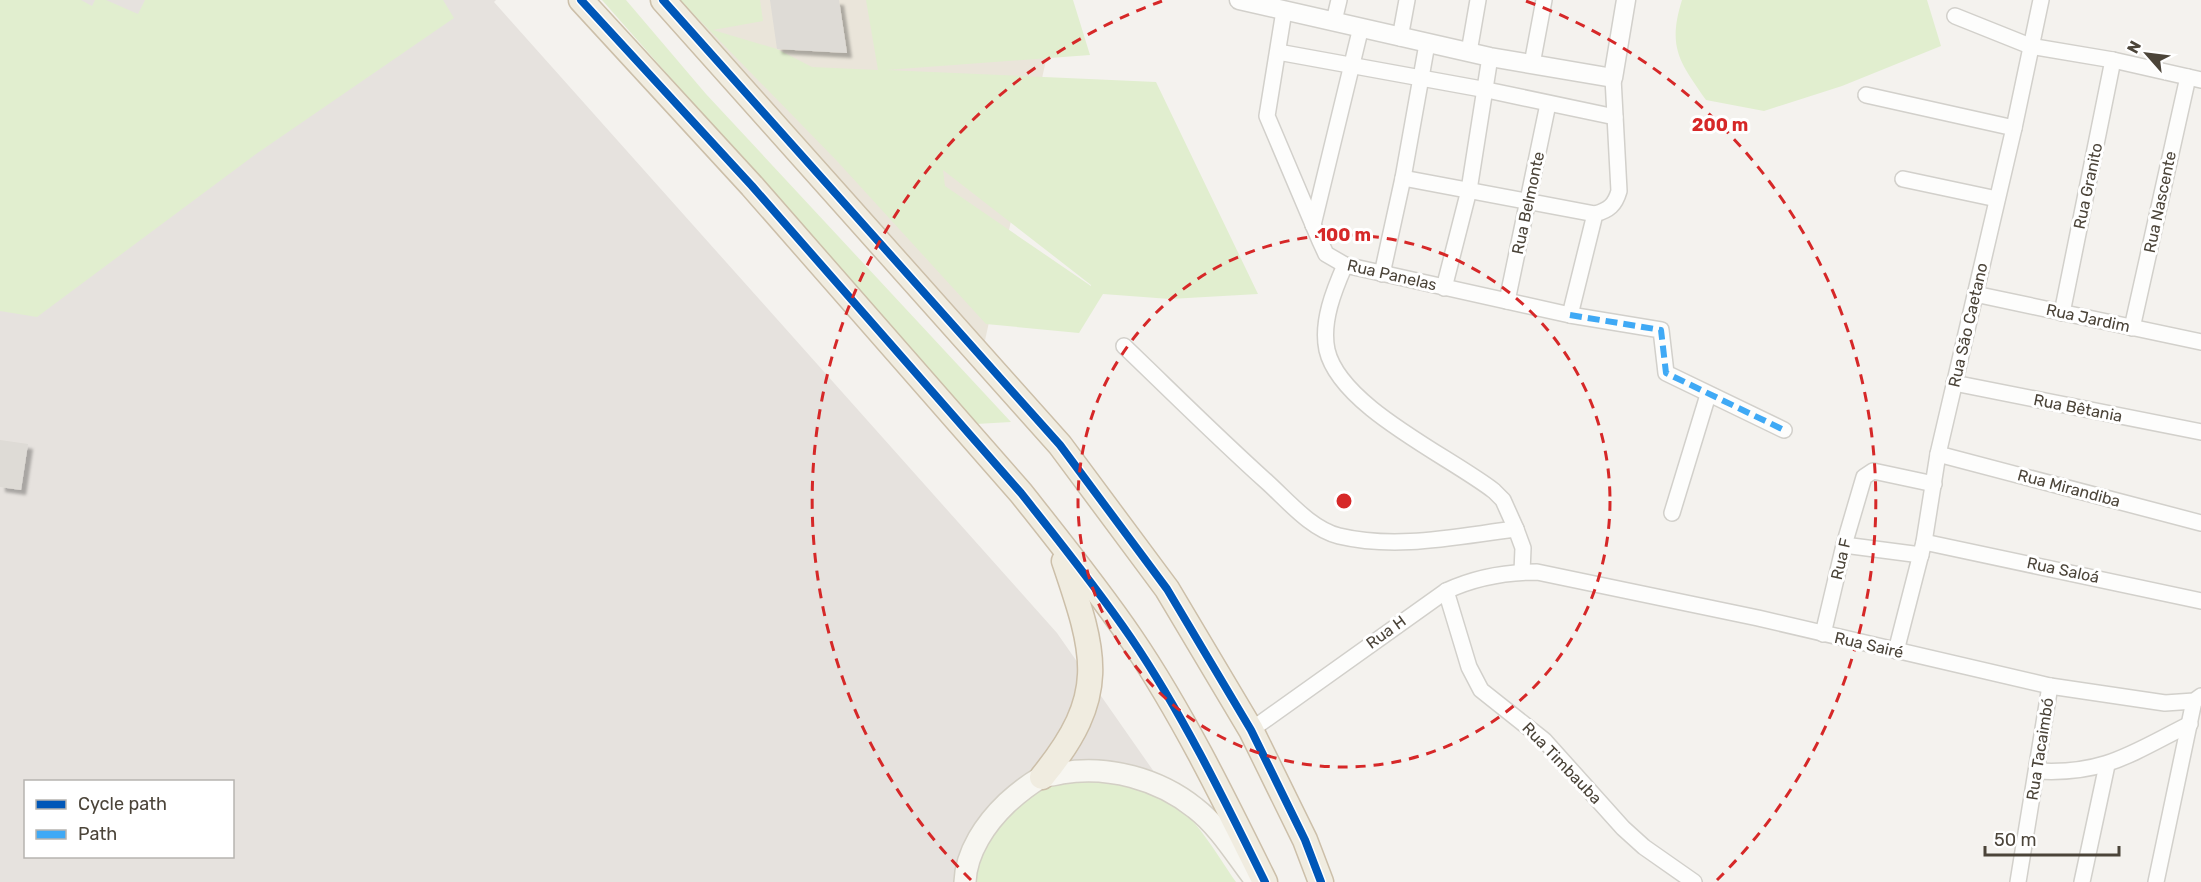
<svg xmlns="http://www.w3.org/2000/svg" width="2201" height="882" viewBox="0 0 2201 882" font-family="Rubik,sans-serif">
<defs>
<filter id="shadow"><feDropShadow dx="5" dy="5" stdDeviation="1.5" flood-color="#0004"/></filter>
</defs>
<rect width="100%" height="100%" fill="#f4f2ee"/>
<!-- industrial -->
<path fill="#e6e2de" fill-rule="evenodd" d="M 0,0 L 496,0 L 494,2 L 1057,633 L 1231,882 L 0,882 ZM 26,782 L 232,782 L 232,856 L 26,856 Z"/>
<!-- education -->
<path fill="#eae5da" d="M 674,0 L 1053,0 L 1056,14 L 984,345 Z"/>
<!-- green -->
<g fill="#e1eecf" fill-rule="evenodd">
<path d="M 0,0 L 81,0 L 92,6 L 95,0 L 106,0 L 138,14 L 145,0 L 443,0 L 454,18 L 256,154 L 37,317 L 0,311 Z"/>
<path d="M 602,0 L 626,0 L 706,94 L 1011,422 L 976,424 Z"/>
<path d="M 680,0 L 760,0 L 763,21 L 713,30 L 777,49 L 812,67 L 878,70 L 866,0 L 1073,0 L 1090,55 L 886,70 L 1156,82 L 1258,294 L 1170,299 L 1103,294 L 1079,333 L 986,324 L 837,161 ZM 943,170 L 1091,285 L 1091,286 L 945,186 Z"/>
<path d="M 1682,0 L 1927,0 L 1941,46 L 1842,86 L 1764,111 L 1706,100 C 1680,62 1667,48 1682,0 Z"/>
<path d="M 1072,780 C 1087,780 1103,778 1118,780 C 1182,789 1203,834 1236,882 L 970,882 L 995,817 L 1040,784 Z"/>
</g>
<!-- building -->
<g fill="#dedbd6" filter="url(#shadow)">
<path d="M 770,0 L 839,0 L 847,53 L 777,49 Z"/>
<path d="M 0,440 L 28,444 L 21,490 L 0,487 Z"/>
</g>
<g fill="none" stroke-linecap="round" stroke-linejoin="round">
<!-- minor casing -->
<g stroke="#d2d0cb" stroke-width="18">
<g id="minor">
<path d="M 1284,11 L 1267,116 L 1320,241 L 1326,254 L 1345,265 L 1570,315 L 1661,330 L 1666,373 L 1784,430"/>
<path d="M 1955,16 L 2030,46 L 2113,60 L 2201,80"/>
<path d="M 1334,21 L 1339,0"/>
<path d="M 1400,38 L 1407,0"/>
<path d="M 1278,52 L 1487,90 L 1615,117"/>
<path d="M 1469,52 L 1478,0"/>
<path d="M 1532,64 L 1544,0"/>
<path d="M 1866,95 L 2014,128"/>
<path d="M 1403,178 L 1595,214"/>
<path d="M 1903,179 L 1997,199"/>
<path d="M 1313,225 L 1361,27"/>
<path d="M 1345,265 C 1334,290 1321,322 1327,350 C 1340,407 1449,456 1494,491 L 1503,500 L 1516,529"/>
<path d="M 1382,274 L 1403,178 L 1427,44"/>
<path d="M 1444,288 L 1469,190 L 1490,57"/>
<path d="M 1975,294 L 2201,342"/>
<path d="M 1507,301 L 1548,104"/>
<path d="M 2062,313 L 2113,60"/>
<path d="M 1570,315 L 1595,214 C 1609,210 1615,205 1619,191 L 1613,78"/>
<path d="M 2132,328 L 2188,77"/>
<path d="M 1124,346 C 1172,392 1218,438 1267,482 C 1288,501 1311,529 1339,536 C 1398,550 1458,536 1516,529 L 1523,548 L 1522,572"/>
<path d="M 1954,383 L 2201,432"/>
<path d="M 1938,454 L 2201,523"/>
<path d="M 1672,513 L 1708,395"/>
<path d="M 1924,542 L 2201,601"/>
<path d="M 1844,545 L 1921,555"/>
<path d="M 1446,591 L 1469,667 L 1481,690 L 1544,740 L 1623,828 L 1644,847 L 1694,882"/>
<path d="M 1823,634 L 1844,545 L 1864,477 L 1873,471 L 1934,484"/>
<path d="M 1896,651 L 1924,542 L 1938,454 L 2014,128 L 2041,0"/>
<path d="M 1251,730 L 1446,591 C 1474,578 1506,572 1537,572 L 1758,618 L 2050,686 L 2165,703 L 2194,701 L 2201,696"/>
<path d="M 2037,771 C 2104,775 2132,753 2190,724"/>
<path d="M 2018,882 L 2050,686"/>
<path d="M 2082,882 L 2107,765"/>
<path d="M 2156,882 L 2194,701"/>
</g>
</g>
<!-- tertiary casing -->
<g stroke="#d2d0cb" stroke-width="21">
<path id="tertiary" d="M 1239,0 L 1490,57 L 1613,78 L 1626,0"/>
</g>
<!-- secondary casing -->
<g stroke="#d3cfc5" stroke-width="24">
<path id="secondary" d="M 965,882 C 966,852 986,823 1007,803 C 1017,794 1028,785 1040,778 C 1046,775 1055,775 1062,773 C 1108,765 1159,779 1195,808 C 1221,828 1237,857 1257,882"/>
</g>
<!-- trunk casing -->
<g stroke="#ccbfa9" stroke-width="27">
<g id="trunk">
<path d="M 581,0 L 752,186 L 1021,493 C 1059,541 1097,588 1131,638 C 1182,713 1225,801 1265,882"/>
<path d="M 663,0 L 1060,445 L 1167,589 L 1251,730 L 1305,840 L 1321,882"/>
<path d="M 1042,777 C 1109,695 1096,655 1064,561"/>
</g>
</g>
<!-- minor -->
<use href="#minor" stroke="#fdfdfc" stroke-width="15"/>
<!-- tertiary -->
<use href="#tertiary" stroke="#fdfdfc" stroke-width="18"/>
<!-- secondary -->
<use href="#secondary" stroke="#f7f6f1" stroke-width="21"/>
<!-- trunk -->
<use href="#trunk" stroke="#f0ece0" stroke-width="24"/>
<!-- quiet -->
<path stroke="#3fa9f5" stroke-width="6" stroke-dasharray="12 6" stroke-linecap="butt" d="M 1570,315 L 1661,330 L 1666,373 L 1784,430"/>
<!-- cycleway casing -->
<g stroke="#fff" stroke-width="11">
<g id="cycleway">
<path d="M 581,0 L 752,186 L 1021,493 C 1059,541 1097,588 1131,638 C 1182,713 1225,801 1265,882"/>
<path d="M 663,0 L 1060,445 L 1167,589 L 1251,730 L 1305,840 L 1321,882"/>
</g>
</g>
<!-- cycleway -->
<use href="#cycleway" stroke="#0057b8" stroke-width="8"/>
</g>
<!-- distance rings -->
<g fill="none" stroke="#d62828" stroke-width="3" stroke-dasharray="10 8">
<circle cx="1344" cy="501" r="266"/>
<path d="M971 880A532 532 0 0 1 1162 1M1526 1A532 532 0 0 1 1717 880"/>
</g>
<g text-anchor="middle" dominant-baseline="central" stroke-width="6" stroke-linejoin="round" paint-order="stroke">
<!-- street labels -->
<g font-size="16" fill="#4b4439" stroke="#fff">
<text transform="translate(2088 186) rotate(-78)">Rua Granito</text>
<text transform="translate(2160 202) rotate(-78)">Rua Nascente</text>
<text transform="translate(1528 203) rotate(-78)">Rua Belmonte</text>
<text transform="translate(1392 275) rotate(13)">Rua Panelas</text>
<text transform="translate(2088 318) rotate(12)">Rua Jardim</text>
<text transform="translate(1968 325) rotate(-77)">Rua São Caetano</text>
<text transform="translate(2078 408) rotate(11)">Rua Bêtania</text>
<text transform="translate(2069 488) rotate(15)">Rua Mirandiba</text>
<text transform="translate(1841 559) rotate(-77)">Rua F</text>
<text transform="translate(2063 570) rotate(12)">Rua Saloá</text>
<text transform="translate(1386 632) rotate(-36)">Rua H</text>
<text transform="translate(1869 645) rotate(13)">Rua Sairé</text>
<text transform="translate(2040 749) rotate(-81)">Rua Tacaimbó</text>
<text transform="translate(1562 763) rotate(46)">Rua Timbauba</text>
</g>
</g>
<circle cx="1344" cy="501" r="9" fill="#d62828" stroke="#fff" stroke-width="3"/>
<g font-size="18" text-anchor="middle" font-weight="bold" fill="#d62828" stroke="#fff" stroke-width="6" stroke-linejoin="round" paint-order="stroke">
<text x="1720" y="131">200 m</text>
<text x="1344" y="241">100 m</text>
</g>
<!-- legend -->
<rect x="24" y="780" width="210" height="78" fill="#ffffff" stroke="#b7b4b0" stroke-width="1.5"/>
<rect x="36" y="800" width="30" height="9" fill="#0057b8" stroke="#b7b4b0" stroke-width="1.5"/>
<text x="78" y="810" font-size="18" fill="#4b4439">Cycle path</text>
<rect x="36" y="830" width="30" height="9" fill="#3fa9f5" stroke="#b7b4b0" stroke-width="1.5"/>
<text x="78" y="840" font-size="18" fill="#4b4439">Path</text>
<!-- north arrow -->
<g transform="translate(2147 54) rotate(298)" stroke="#ffffff" stroke-width="4.5" paint-order="stroke">
<path d="M0-4.5L10 22L0 15L-10 22Z" fill="#4b4439"/>
<text y="-9" font-size="16" font-weight="bold" text-anchor="middle" fill="#4b4439">N</text>
</g>
<!-- scale -->
<path d="M1985 846v9h134v-9" fill="none" stroke="#4b4439" stroke-width="3"/>
<text x="1994" y="846" font-size="18" fill="#4b4439" stroke="#ffffff" stroke-width="4.5" paint-order="stroke">50 m</text>
</svg>
